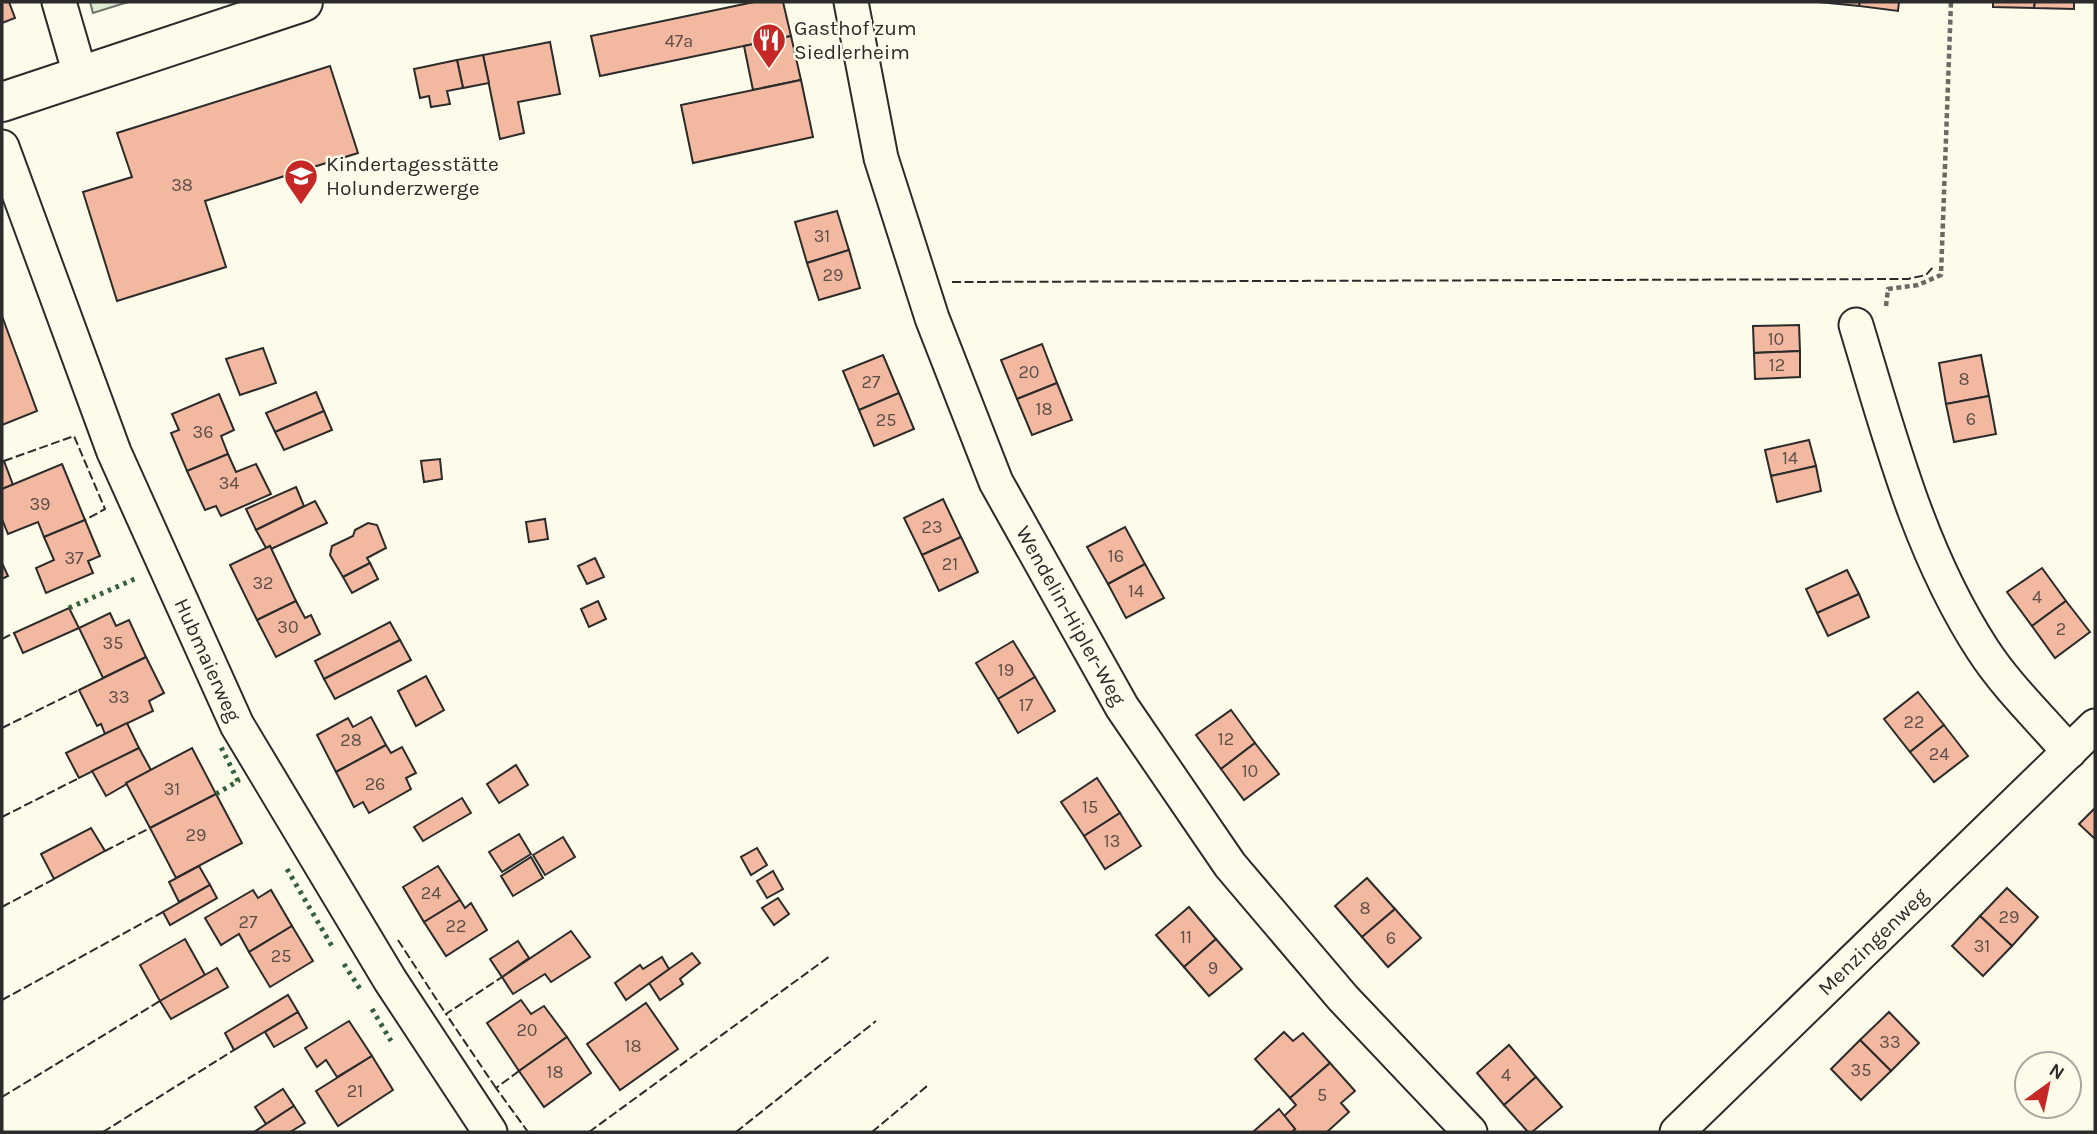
<svg xmlns="http://www.w3.org/2000/svg" width="2097" height="1134" viewBox="0 0 2097 1134" font-family="Karla,sans-serif">
<rect width="100%" height="100%" fill="#fdfbea"/>
<!-- green -->
<path fill="#deebd1" stroke="#74746e" stroke-width="2" d="M 90,2 L 128,2 L 93,13 Z"/>
<!-- building -->
<g fill="#f2b8a0" stroke="#2b2b2b" stroke-width="2">
<path d="M 2,2 L 9,2 L 15,18 L 2,23 Z"/>
<path d="M 754,2 L 783,2 L 791,36 L 600,76 L 591,36 Z"/>
<path d="M 1818,2 L 1860,2 L 1859,6 Z"/>
<path d="M 1860,2 L 1899,2 L 1898,11 L 1859,6 Z"/>
<path d="M 1993,2 L 2035,2 L 2034,8 L 1993,7 Z"/>
<path d="M 2035,2 L 2074,2 L 2074,9 L 2034,8 Z"/>
<path d="M 791,36 L 801,80 L 753,90 L 744,46 Z"/>
<path d="M 550,42 L 560,94 L 518,102 L 524,133 L 500,139 L 483,55 Z"/>
<path d="M 483,55 L 489,83 L 463,88 L 457,60 Z"/>
<path d="M 457,60 L 463,88 L 447,91 L 450,104 L 431,107 L 429,96 L 420,98 L 414,69 Z"/>
<path d="M 330,66 L 358,153 L 205,201 L 226,267 L 117,301 L 83,192 L 132,177 L 117,133 Z"/>
<path d="M 801,80 L 813,137 L 693,163 L 681,105 Z"/>
<path d="M 837,211 L 849,250 L 807,263 L 795,222 Z"/>
<path d="M 849,250 L 860,288 L 819,300 L 807,263 Z"/>
<path d="M 2,316 L 37,411 L 2,425 Z"/>
<path d="M 1799,325 L 1800,351 L 1754,353 L 1753,326 Z"/>
<path d="M 1042,344 L 1057,383 L 1017,399 L 1001,360 Z"/>
<path d="M 263,348 L 276,383 L 240,395 L 226,359 Z"/>
<path d="M 1800,351 L 1800,377 L 1755,379 L 1754,353 Z"/>
<path d="M 883,355 L 899,393 L 859,410 L 843,371 Z"/>
<path d="M 1981,355 L 1989,396 L 1946,404 L 1939,363 Z"/>
<path d="M 1057,383 L 1072,420 L 1032,435 L 1017,399 Z"/>
<path d="M 316,392 L 324,411 L 275,432 L 266,413 Z"/>
<path d="M 899,393 L 914,429 L 874,446 L 859,410 Z"/>
<path d="M 219,394 L 234,430 L 221,436 L 228,454 L 187,471 L 171,433 L 179,430 L 172,414 Z"/>
<path d="M 1989,396 L 1996,434 L 1954,442 L 1946,404 Z"/>
<path d="M 324,411 L 332,430 L 284,450 L 275,432 Z"/>
<path d="M 1809,440 L 1816,466 L 1771,476 L 1765,450 Z"/>
<path d="M 228,454 L 236,472 L 256,464 L 271,494 L 221,516 L 216,506 L 205,510 L 187,471 Z"/>
<path d="M 440,459 L 442,479 L 424,482 L 421,461 Z"/>
<path d="M 4,461 L 13,485 L 2,489 L 2,462 Z"/>
<path d="M 62,464 L 85,520 L 44,537 L 38,522 L 8,534 L 2,519 L 2,489 Z"/>
<path d="M 1816,466 L 1821,491 L 1777,502 L 1771,476 Z"/>
<path d="M 296,487 L 304,506 L 256,530 L 246,509 Z"/>
<path d="M 943,499 L 961,537 L 922,555 L 904,518 Z"/>
<path d="M 315,501 L 327,523 L 271,549 L 270,546 L 266,548 L 256,530 Z"/>
<path d="M 545,519 L 548,539 L 529,542 L 526,522 Z"/>
<path d="M 85,520 L 100,556 L 88,561 L 93,573 L 46,593 L 36,568 L 54,560 L 44,537 Z"/>
<path d="M 368,523 L 377,525 L 386,548 L 367,558 L 370,563 L 343,577 L 330,555 L 332,546 L 353,536 L 355,530 Z"/>
<path d="M 1125,527 L 1145,564 L 1108,584 L 1087,547 Z"/>
<path d="M 961,537 L 978,572 L 939,591 L 922,555 Z"/>
<path d="M 270,546 L 296,601 L 257,620 L 230,565 Z"/>
<path d="M 595,558 L 604,577 L 587,584 L 578,566 Z"/>
<path d="M 2,563 L 8,576 L 2,579 Z"/>
<path d="M 370,563 L 378,579 L 352,593 L 343,577 Z"/>
<path d="M 1145,564 L 1164,598 L 1126,618 L 1108,584 Z"/>
<path d="M 2042,568 L 2066,601 L 2032,626 L 2007,592 Z"/>
<path d="M 1847,570 L 1859,594 L 1817,613 L 1806,589 Z"/>
<path d="M 1859,594 L 1869,617 L 1828,636 L 1817,613 Z"/>
<path d="M 296,601 L 305,618 L 311,615 L 320,634 L 276,657 L 257,620 Z"/>
<path d="M 598,601 L 606,619 L 589,627 L 581,609 Z"/>
<path d="M 2066,601 L 2090,632 L 2055,658 L 2032,626 Z"/>
<path d="M 69,608 L 79,628 L 23,653 L 14,633 Z"/>
<path d="M 110,613 L 116,626 L 129,620 L 146,657 L 103,678 L 79,628 Z"/>
<path d="M 390,622 L 400,640 L 324,679 L 315,661 Z"/>
<path d="M 400,640 L 411,660 L 335,699 L 324,679 Z"/>
<path d="M 1013,641 L 1035,677 L 998,699 L 976,663 Z"/>
<path d="M 146,657 L 164,693 L 149,701 L 153,711 L 105,734 L 101,724 L 97,726 L 79,690 Z"/>
<path d="M 426,676 L 444,710 L 416,726 L 398,691 Z"/>
<path d="M 1035,677 L 1055,711 L 1018,733 L 998,699 Z"/>
<path d="M 1918,692 L 1944,725 L 1910,752 L 1884,719 Z"/>
<path d="M 1231,710 L 1255,743 L 1221,769 L 1196,735 Z"/>
<path d="M 371,717 L 386,745 L 336,772 L 317,735 L 348,718 L 353,727 Z"/>
<path d="M 127,723 L 139,748 L 79,778 L 66,753 Z"/>
<path d="M 1944,725 L 1968,756 L 1934,782 L 1910,752 Z"/>
<path d="M 1255,743 L 1279,774 L 1244,800 L 1221,769 Z"/>
<path d="M 386,745 L 391,753 L 402,747 L 416,773 L 406,778 L 411,789 L 369,813 L 363,802 L 354,807 L 336,772 Z"/>
<path d="M 139,748 L 151,770 L 106,796 L 92,771 Z"/>
<path d="M 192,748 L 216,794 L 150,828 L 126,783 Z"/>
<path d="M 516,765 L 528,785 L 499,803 L 487,784 Z"/>
<path d="M 1097,778 L 1120,813 L 1084,836 L 1061,802 Z"/>
<path d="M 216,794 L 242,843 L 176,878 L 150,828 Z"/>
<path d="M 462,798 L 471,813 L 423,841 L 414,827 Z"/>
<path d="M 2095,808 L 2095,839 L 2079,824 Z"/>
<path d="M 1120,813 L 1141,846 L 1105,869 L 1084,836 Z"/>
<path d="M 91,828 L 105,851 L 54,879 L 41,854 Z"/>
<path d="M 519,834 L 531,854 L 502,872 L 489,852 Z"/>
<path d="M 563,837 L 575,857 L 545,875 L 533,855 Z"/>
<path d="M 757,848 L 767,865 L 751,875 L 741,857 Z"/>
<path d="M 531,857 L 543,878 L 513,896 L 501,876 Z"/>
<path d="M 199,866 L 210,885 L 179,902 L 169,882 Z"/>
<path d="M 438,866 L 460,900 L 424,922 L 403,887 Z"/>
<path d="M 773,871 L 783,889 L 767,898 L 757,881 Z"/>
<path d="M 1367,878 L 1395,909 L 1362,937 L 1335,906 Z"/>
<path d="M 210,885 L 217,898 L 170,925 L 163,912 Z"/>
<path d="M 2007,888 L 2038,917 L 2012,946 L 1980,916 Z"/>
<path d="M 253,890 L 258,898 L 271,890 L 292,926 L 249,952 L 239,934 L 221,945 L 205,918 Z"/>
<path d="M 778,898 L 789,914 L 774,925 L 762,908 Z"/>
<path d="M 460,900 L 465,908 L 471,903 L 487,930 L 446,956 L 424,922 Z"/>
<path d="M 1189,907 L 1216,939 L 1184,967 L 1156,935 Z"/>
<path d="M 1395,909 L 1421,938 L 1388,967 L 1362,937 Z"/>
<path d="M 1980,916 L 2012,946 L 1983,976 L 1952,946 Z"/>
<path d="M 292,926 L 313,961 L 270,987 L 249,952 Z"/>
<path d="M 571,931 L 590,957 L 551,982 L 545,974 L 513,994 L 502,977 Z"/>
<path d="M 185,939 L 205,975 L 160,1001 L 140,965 Z"/>
<path d="M 1216,939 L 1242,969 L 1209,996 L 1184,967 Z"/>
<path d="M 518,941 L 529,958 L 502,977 L 490,959 Z"/>
<path d="M 692,953 L 700,963 L 680,979 L 683,984 L 660,1000 L 649,983 Z"/>
<path d="M 662,957 L 669,969 L 626,1000 L 615,983 L 640,965 L 643,969 Z"/>
<path d="M 217,968 L 228,987 L 171,1019 L 160,1001 Z"/>
<path d="M 288,995 L 298,1012 L 234,1050 L 225,1033 Z"/>
<path d="M 521,1000 L 531,1014 L 544,1006 L 567,1037 L 519,1071 L 487,1023 Z"/>
<path d="M 646,1003 L 678,1049 L 620,1090 L 587,1044 Z"/>
<path d="M 298,1012 L 307,1028 L 274,1047 L 265,1032 Z"/>
<path d="M 1889,1012 L 1919,1043 L 1891,1071 L 1860,1040 Z"/>
<path d="M 349,1021 L 372,1056 L 337,1077 L 326,1060 L 317,1067 L 305,1048 Z"/>
<path d="M 1284,1032 L 1293,1041 L 1303,1033 L 1330,1063 L 1290,1098 L 1255,1059 Z"/>
<path d="M 567,1037 L 591,1073 L 544,1107 L 519,1071 Z"/>
<path d="M 1860,1040 L 1891,1071 L 1861,1100 L 1831,1069 Z"/>
<path d="M 1509,1045 L 1536,1077 L 1504,1105 L 1477,1073 Z"/>
<path d="M 372,1056 L 393,1090 L 338,1126 L 316,1091 Z"/>
<path d="M 1330,1063 L 1355,1091 L 1341,1103 L 1349,1112 L 1327,1132 L 1292,1132 L 1295,1129 L 1284,1116 L 1296,1105 L 1290,1098 Z"/>
<path d="M 1536,1077 L 1562,1107 L 1532,1132 L 1528,1132 L 1504,1105 Z"/>
<path d="M 283,1089 L 294,1106 L 266,1124 L 255,1107 Z"/>
<path d="M 294,1106 L 305,1123 L 290,1132 L 254,1132 Z"/>
<path d="M 1279,1109 L 1295,1129 L 1292,1132 L 1253,1132 Z"/>
</g>
<g fill="none" stroke-linecap="round" stroke-linejoin="round">
<!-- street casing -->
<g stroke="#2b2b2b" stroke-width="37">
<g id="street">
<path d="M 59,2 L 80,74"/>
<path id="s1" d="M 851,2 L 881,158 L 932,318 L 996,482 L 1122,707 L 1230,865 L 1343,998 L 1470,1132"/>
<path id="s2" d="M 2,147 L 114,452 L 237,725 L 390,980 L 490,1132"/>
<path d="M 1856,325 C 1890,437 1919,552 1983,650 C 2007,687 2041,719 2069,752"/>
<path id="s3" d="M 1677,1132 L 2095,726"/>
</g>
</g>
<!-- secondary casing -->
<g stroke="#2b2b2b" stroke-width="42">
<path id="secondary" d="M 2,102 L 303,2"/>
</g>
<!-- path -->
<path stroke="#6a6964" stroke-width="4.5" stroke-dasharray="5 3.5" stroke-linecap="butt" d="M 1886,306 L 1888,289 L 1918,285 L 1941,275 L 1951,2"/>
<!-- street -->
<use href="#street" stroke="#fdfbea" stroke-width="33"/>
<!-- secondary -->
<use href="#secondary" stroke="#fdfbea" stroke-width="38"/>
<!-- hedge -->
<g stroke="#34623c" stroke-width="5" stroke-dasharray="3.5 5" stroke-linecap="butt">
<path d="M 69,608 L 139,577"/>
<path d="M 216,794 L 238,781 L 221,747"/>
<path d="M 287,869 L 333,948"/>
<path d="M 344,964 L 362,992"/>
<path d="M 372,1009 L 391,1041"/>
</g>
<!-- fence -->
<g stroke="#2b2b2b" stroke-width="2" stroke-dasharray="9 3.5" stroke-linecap="butt">
<path d="M 952,282 L 1908,279 L 1926,275 L 1933,267"/>
<path d="M 4,461 L 74,436 L 105,509 L 85,520"/>
<path d="M 2,639 L 14,633"/>
<path d="M 2,728 L 79,690"/>
<path d="M 2,817 L 79,778"/>
<path d="M 105,851 L 150,828"/>
<path d="M 2,907 L 54,879"/>
<path d="M 398,940 L 446,1014"/>
<path d="M 2,1000 L 163,912"/>
<path d="M 519,1071 L 496,1088 L 528,1132"/>
<path d="M 496,1088 L 446,1014 L 502,977"/>
<path d="M 2,1097 L 160,1001"/>
<path d="M 103,1132 L 234,1050"/>
<path d="M 589,1132 L 830,956"/>
<path d="M 736,1132 L 876,1021"/>
<path d="M 872,1132 L 927,1086"/>
</g>
</g>
<!-- icons -->
<defs>
<g id="restaurant-pin" transform="scale(1.75)"><path d="M0 17L-7.5 6A9.5 9.5 0 1 1 7.5 6Z" fill="#c62828" stroke="#fdfbea"/><path d="M-5-6h1v4h1v-4h1v4h1v-4h1v5L-1.5 .5V6h-2V.5L-5-1ZM5-6V6H3V1.5H1.5Q1.5-4 5-6Z" fill="#fff"/></g>
<g id="school-pin" transform="scale(1.75)"><path d="M0 17L-7.5 6A9.5 9.5 0 1 1 7.5 6Z" fill="#c62828" stroke="#fdfbea"/><path d="M0-5L7-2L0 1L-7-2ZM-4 1L0 2.5L4 1V4Q0 6-4 4Z" fill="#fff"/></g>
</defs>
<g fill-rule="evenodd">
<use href="#restaurant-pin" x="769" y="40"/>
<use href="#school-pin" x="301" y="176"/>
</g>
<g text-anchor="middle" dominant-baseline="central" stroke-width="5" stroke-linejoin="round" paint-order="stroke">
<!-- number labels -->
<g font-size="18" fill="#5d4e48">
<text x="679" y="41">47a</text>
<text x="182" y="185">38</text>
<text x="822" y="236">31</text>
<text x="833" y="275">29</text>
<text x="1776" y="339">10</text>
<text x="1777" y="365">12</text>
<text x="1029" y="372">20</text>
<text x="1964" y="379">8</text>
<text x="871" y="382">27</text>
<text x="1044" y="409">18</text>
<text x="1971" y="419">6</text>
<text x="886" y="420">25</text>
<text x="203" y="432">36</text>
<text x="1790" y="458">14</text>
<text x="229" y="483">34</text>
<text x="40" y="504">39</text>
<text x="932" y="527">23</text>
<text x="1116" y="556">16</text>
<text x="74" y="558">37</text>
<text x="950" y="564">21</text>
<text x="263" y="583">32</text>
<text x="1136" y="591">14</text>
<text x="2037" y="597">4</text>
<text x="288" y="627">30</text>
<text x="2061" y="629">2</text>
<text x="113" y="643">35</text>
<text x="1006" y="670">19</text>
<text x="119" y="697">33</text>
<text x="1026" y="705">17</text>
<text x="1914" y="722">22</text>
<text x="1226" y="739">12</text>
<text x="351" y="740">28</text>
<text x="1939" y="754">24</text>
<text x="1250" y="771">10</text>
<text x="375" y="784">26</text>
<text x="172" y="789">31</text>
<text x="1090" y="807">15</text>
<text x="196" y="835">29</text>
<text x="1112" y="841">13</text>
<text x="431" y="893">24</text>
<text x="1365" y="908">8</text>
<text x="2009" y="917">29</text>
<text x="248" y="922">27</text>
<text x="456" y="926">22</text>
<text x="1186" y="937">11</text>
<text x="1391" y="938">6</text>
<text x="1982" y="946">31</text>
<text x="281" y="956">25</text>
<text x="1213" y="968">9</text>
<text x="527" y="1030">20</text>
<text x="1890" y="1042">33</text>
<text x="633" y="1046">18</text>
<text x="1861" y="1070">35</text>
<text x="555" y="1072">18</text>
<text x="1506" y="1075">4</text>
<text x="355" y="1091">21</text>
<text x="1322" y="1095">5</text>
</g>
<!-- poi labels -->
<g font-size="21" fill="#2b2b2b" stroke="#fdfbea" text-anchor="start">
<text x="794" y="28">Gasthof zum<tspan x="794" dy="24">Siedlerheim</tspan></text>
<text x="326" y="164">Kindertagesstätte<tspan x="326" dy="24">Holunderzwerge</tspan></text>
</g>
<!-- street labels -->
<g font-size="21" fill="#2b2b2b" stroke="#fdfbea">
<text stroke="none"><textPath href="#s1" startOffset="656">Wendelin-Hipler-Weg</textPath></text>
<text stroke="none"><textPath href="#s2" startOffset="553">Hubmaierweg</textPath></text>
<text stroke="none"><textPath href="#s3" startOffset="273">Menzingenweg</textPath></text>
</g>
</g>
<!-- border -->
<rect width="2097" height="1134" fill="none" stroke="#2b2b2b" stroke-width="7"/>
<!-- north arrow -->
<g transform="translate(2048 1085) rotate(33)"><circle r="33" fill="#fdfbea" stroke="#a9a89e" stroke-width="2"/>
<path d="M0-5L12 26L0 18L-12 26Z" fill="#c62828"/>
<text y="-10" font-size="19" font-weight="bold" text-anchor="middle" fill="#2b2b2b">N</text>
</g>
</svg>
